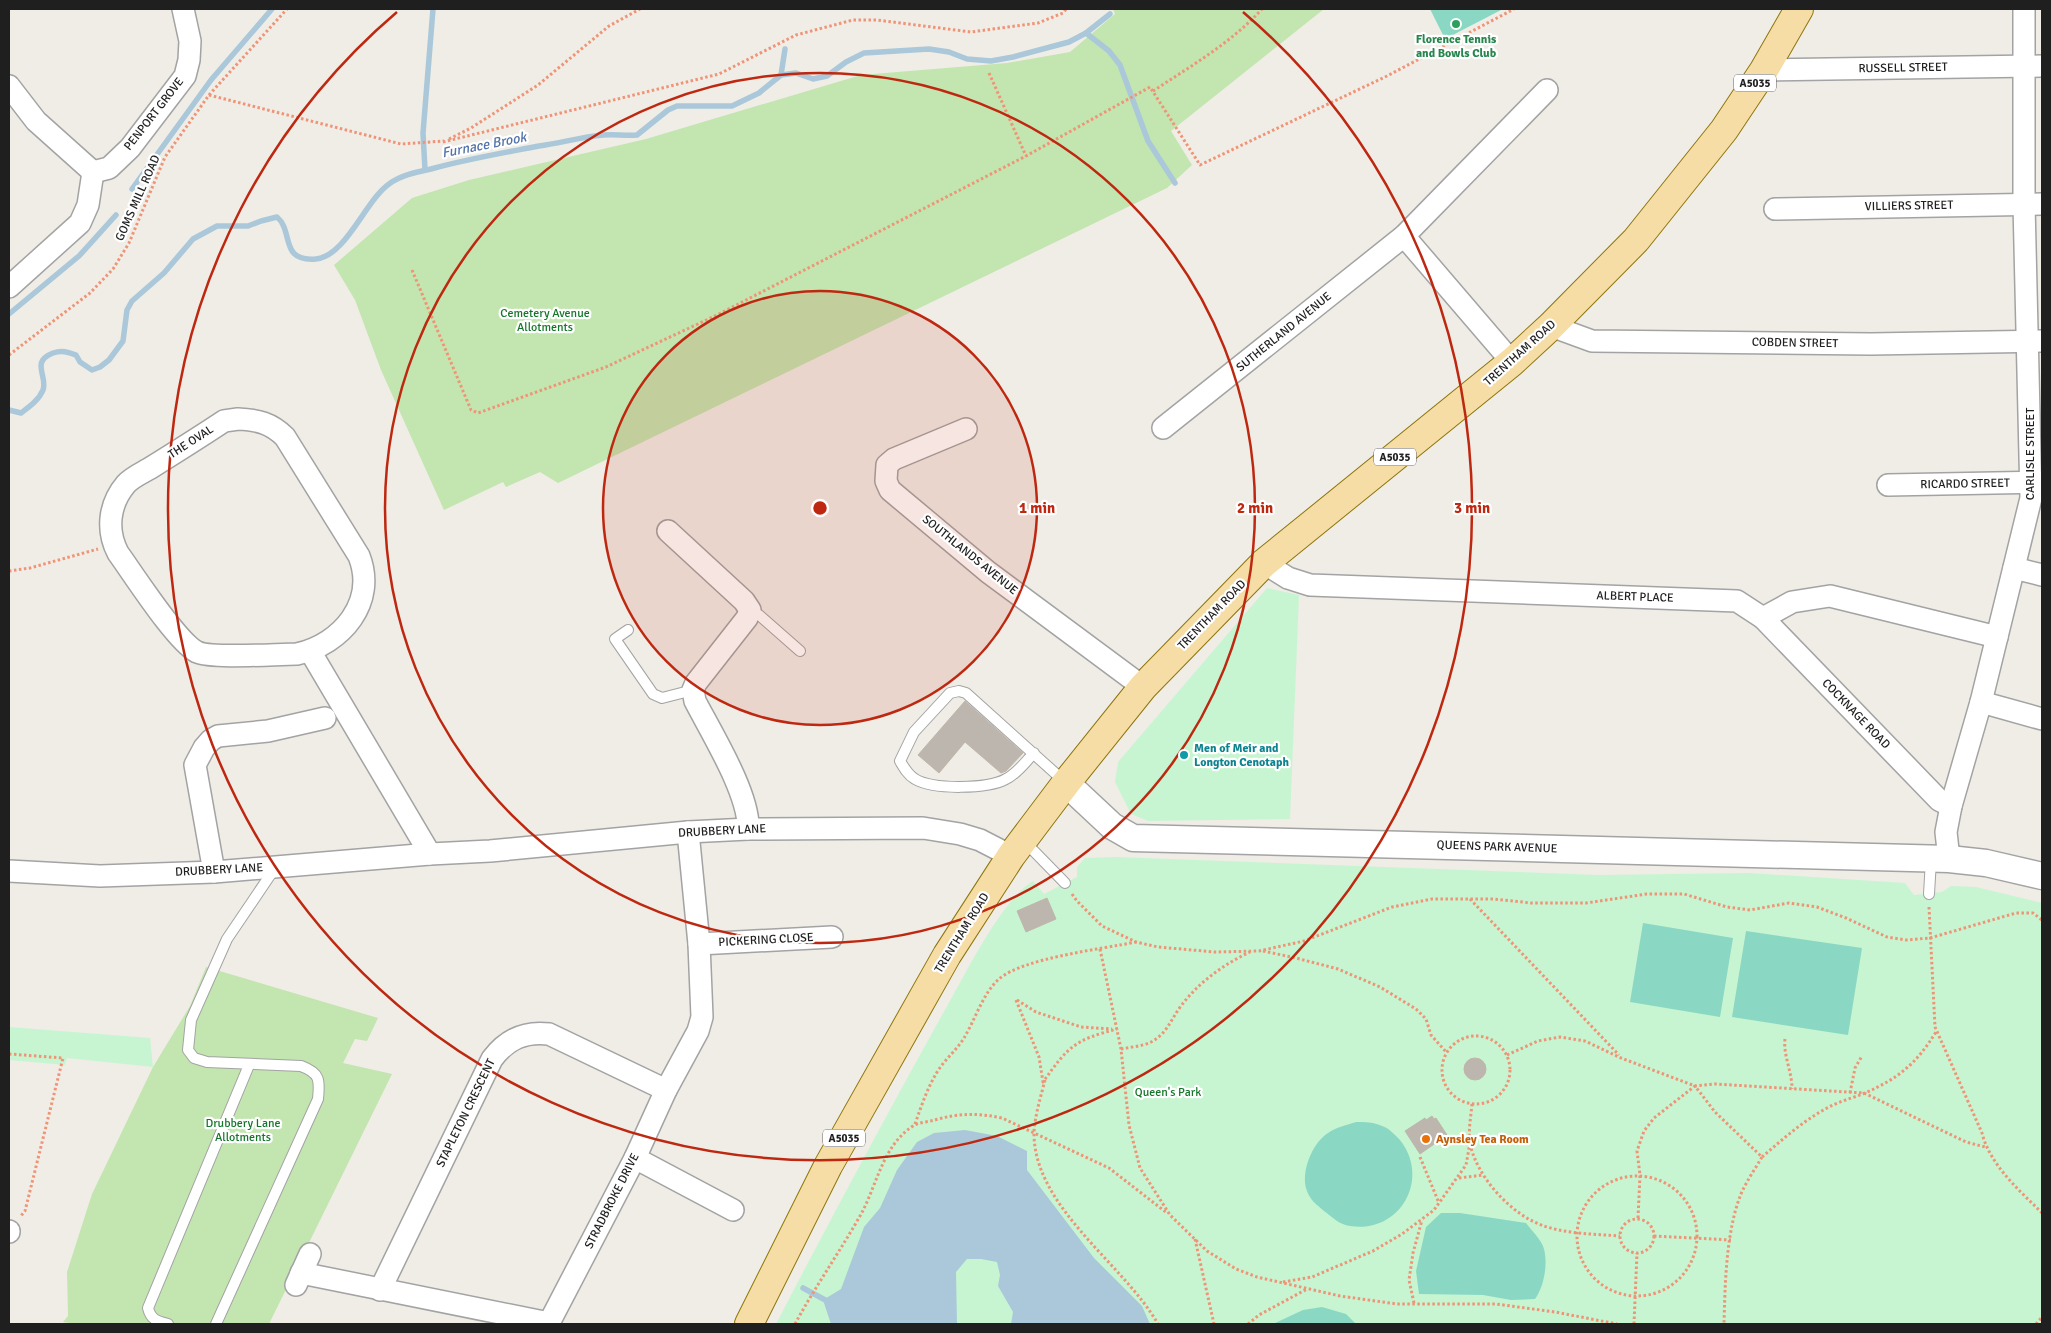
<svg xmlns="http://www.w3.org/2000/svg" width="2051" height="1333" viewBox="0 0 2051 1333" font-family="Signika,sans-serif">
<rect width="100%" height="100%" fill="#efede6"/>
<!-- grass -->
<g fill="#c3e5b0">
<path d="M 1113,9 L 1324,9 L 1171,131 L 1192,165 L 1167,188 L 558,483 L 540,472 L 506,487 L 503,482 L 444,510 L 381,370 L 355,300 L 334,265 L 412,198 L 469,180 L 646,139 L 861,75 L 1007,63 L 1070,52 L 1115,14 Z"/>
<path d="M 206,967 L 378,1018 L 367,1041 L 355,1039 L 343,1063 L 392,1074 L 269,1324 L 75,1324 L 63,1322 L 68,1316 L 67,1272 L 92,1194 L 153,1067 L 190,1006 Z"/>
</g>
<!-- park -->
<g fill="#c7f5d1">
<path d="M 1267,588 L 1299,595 L 1290,819 L 1148,821 L 1131,814 L 1115,782 L 1118,762 Z"/>
<path d="M 1116,857 L 1599,875 L 1749,873 L 1905,883 L 1914,895 L 1942,892 L 1951,886 L 1976,887 L 2042,903 L 2042,1324 L 776,1324 C 831,1218 888,1112 946,1008 C 965,975 1002,899 1033,881 L 1044,894 L 1077,877 L 1077,867 L 1085,858 Z"/>
<path d="M 9,1027 L 150,1038 L 153,1067 L 67,1058 L 65,1065 L 9,1060 Z"/>
</g>
<!-- pitch -->
<g fill="#8ad8c4">
<path d="M 1430,9 L 1503,9 L 1445,39 Z"/>
<path d="M 1643,923 L 1733,938 L 1720,1017 L 1630,1002 Z"/>
<path d="M 1746,931 L 1862,948 L 1848,1035 L 1732,1017 Z"/>
<path d="M 1356,1122 C 1365,1122 1374,1122 1382,1126 C 1389,1128 1395,1135 1400,1140 C 1431,1179 1400,1234 1350,1226 C 1340,1225 1332,1217 1324,1211 C 1317,1205 1310,1200 1307,1191 C 1300,1173 1312,1143 1328,1133 C 1336,1127 1347,1125 1356,1122 Z"/>
<path d="M 1441,1213 L 1460,1213 L 1526,1223 C 1531,1230 1542,1240 1544,1249 C 1548,1264 1544,1287 1535,1299 L 1511,1300 L 1483,1295 L 1419,1294 L 1416,1271 L 1426,1227 Z"/>
<path d="M 1322,1307 L 1346,1314 L 1356,1324 L 1273,1324 L 1303,1310 Z"/>
</g>
<!-- water -->
<path fill="#aac8d9" d="M 965,1130 L 997,1136 L 1027,1151 L 1027,1170 L 1094,1258 L 1142,1306 L 1150,1324 L 1011,1324 L 1013,1312 L 998,1286 L 1000,1275 L 997,1262 L 981,1259 L 967,1259 L 956,1272 L 957,1324 L 831,1324 L 823,1300 L 841,1289 L 864,1227 L 880,1208 L 897,1170 L 917,1142 L 934,1133 Z"/>
<g fill="none" stroke-linecap="round" stroke-linejoin="round">
<!-- stream -->
<g stroke="#aac8d9" stroke-width="5.5">
<path d="M 1086,33 L 1109,51 L 1120,65 L 1148,141 L 1175,183"/>
<path d="M 781,75 L 785,49"/>
<path d="M 425,170 L 423,133 L 433,9"/>
<path d="M 132,189 L 211,80 L 272,9"/>
<path d="M 9,314 L 79,256 L 116,215"/>
<path d="M 9,410 L 21,413 C 29,407 39,400 43,390 C 48,376 30,362 53,353 C 62,350 68,352 76,355 L 80,362 L 92,370 L 100,367 L 109,360 L 123,341 L 127,310 L 132,301 L 164,273 L 193,239 L 217,226 L 248,226 L 261,221 L 277,217 C 294,231 279,262 316,259 C 346,256 365,201 389,184 C 401,175 417,172 431,169 C 467,159 503,153 539,146 C 560,143 582,137 603,135 C 614,134 626,136 637,135 L 668,110 L 677,106 L 732,106 L 759,93 L 781,75 L 796,73 L 813,79 L 827,76 L 846,62 L 864,53 L 929,49 L 949,52 L 967,59 L 991,61 L 1013,57 L 1069,42 L 1086,33 L 1110,14"/>
<path d="M 803,1288 L 829,1302"/>
</g>
</g>
<!-- building -->
<g fill="#bcb6af" stroke="#c0b6a9">
<path d="M 965,701 L 1023,753 L 1006,771 L 1001,773 L 965,742 L 939,773 L 918,755 Z"/>
<path d="M 1047,898 L 1056,919 L 1026,932 L 1017,911 Z"/>
<circle cx="1475" cy="1069" r="11"/>
<path d="M 1432,1116 L 1434,1119 L 1436,1118 L 1447,1135 L 1420,1154 L 1405,1131 L 1425,1118 L 1426,1120 Z"/>
</g>
<g fill="none" stroke-linecap="round" stroke-linejoin="round">
<!-- service casing -->
<g stroke="#a3a3a3" stroke-width="12">
<g id="service">
<path d="M 750,610 L 759,615 L 800,651"/>
<path d="M 628,630 L 615,639 L 653,694 L 662,698 L 693,690"/>
<path d="M 1034,753 C 1026,761 1017,774 1006,779 C 988,789 933,790 915,779 C 908,775 904,768 900,761 L 914,732 L 950,693 L 959,691 L 966,693 L 1065,782"/>
<path d="M 1024,841 L 1065,883"/>
<path d="M 1929,894 L 1931,860"/>
<path d="M 168,1324 C 157,1321 151,1320 148,1308 L 249,1065"/>
<path d="M 216,1324 L 318,1099 C 320,1080 320,1073 301,1066 L 207,1062 L 194,1058 L 188,1050 L 191,1020 L 227,939 L 275,868"/>
</g>
</g>
<!-- minor casing -->
<g stroke="#a3a3a3" stroke-width="24">
<g id="minor">
<path d="M 1764,70 L 2042,66"/>
<path d="M 9,86 L 36,121 L 93,172"/>
<path d="M 93,172 L 109,168 L 130,148 L 185,76 L 189,60 L 190,41 L 183,9"/>
<path d="M 1775,209 L 2042,204"/>
<path d="M 1404,236 L 1512,362"/>
<path d="M 9,287 L 80,223 L 88,205 L 93,172"/>
<path d="M 1551,326 L 1592,341 L 1871,344 L 2042,341"/>
<path d="M 238,419 C 258,420 271,423 285,437 L 359,556 C 377,602 342,644 297,654 C 276,654 213,659 197,652 C 176,641 134,575 118,553 C 106,530 109,504 126,484 C 132,477 144,472 152,467 C 176,452 200,437 224,421 Z"/>
<path d="M 1163,428 L 1404,236 L 1547,90"/>
<path d="M 966,429 L 894,459 L 887,465 L 886,481 L 890,490 L 988,572 L 1143,687"/>
<path d="M 1888,485 L 2042,482"/>
<path d="M 668,531 L 744,601 L 750,610 L 747,618 L 696,683 L 693,690 L 695,701 C 711,732 750,795 748,829"/>
<path d="M 1264,563 L 1288,578 L 1310,585 L 1737,601 L 1763,618 L 1939,800 L 1951,806"/>
<path d="M 2014,568 L 2042,575"/>
<path d="M 1763,618 L 1792,602 L 1830,596 L 1997,637"/>
<path d="M 310,651 L 430,854"/>
<path d="M 1981,702 L 2042,719"/>
<path d="M 1949,859 L 1946,832 L 1951,806 L 1981,702 L 2031,498 L 2024,204 L 2024,9"/>
<path d="M 9,871 L 100,876 L 214,872 L 430,854 L 490,851 L 688,832 L 748,829 L 923,828 L 960,834 L 980,840 L 1011,856"/>
<path d="M 214,872 L 195,765 L 204,748 L 211,740 L 218,736 L 268,731 L 325,718"/>
<path d="M 699,944 L 832,937"/>
<path d="M 635,1158 L 733,1210"/>
<path d="M 9,1231 L 9,1232"/>
<path d="M 301,1273 L 549,1323 L 635,1158 L 666,1090 L 698,1031 L 702,1017 L 699,944 L 688,832"/>
<path d="M 296,1285 L 310,1254"/>
<path d="M 380,1290 L 492,1059 C 507,1039 525,1031 549,1034 L 666,1090"/>
</g>
</g>
<!-- tertiary casing -->
<g stroke="#a3a3a3" stroke-width="29">
<path id="tertiary" d="M 1066,783 L 1112,826 L 1133,838 L 1949,859 L 1986,863 L 2042,876"/>
</g>
<!-- primary casing -->
<g stroke="#8e750c" stroke-width="30">
<path id="primary" d="M 749,1324 L 828,1166 L 947,955 L 1011,856 L 1066,783 L 1143,687 L 1264,563 L 1512,362 L 1551,326 L 1636,240 L 1724,130 L 1764,70 L 1799,9"/>
</g>
<!-- path -->
<g stroke="#ef9477" stroke-width="3" stroke-dasharray="2.5 2.5" stroke-linecap="butt">
<path d="M 989,73 L 1026,156"/>
<path d="M 1153,91 C 1191,66 1231,43 1262,9"/>
<path d="M 209,95 L 401,144 L 444,141"/>
<path d="M 449,139 L 471,128 L 538,85 L 609,26 L 640,9"/>
<path d="M 443,142 L 719,74 L 796,35 L 853,20 L 877,20 L 971,32 L 1038,23 L 1063,13 L 1066,9"/>
<path d="M 412,270 L 471,410 L 478,413 L 606,367 L 717,315 L 1026,156 L 1150,87 L 1200,165 L 1387,76 L 1514,9"/>
<path d="M 9,355 L 90,293 L 113,269 L 129,243 L 165,157 L 209,95 L 287,9"/>
<path d="M 9,571 L 30,568 L 98,549"/>
<path d="M 1072,894 L 1077,901 L 1102,926 L 1136,942 L 1158,947 L 1215,952 L 1259,951 L 1304,941 L 1392,907 L 1432,899 L 1494,899 L 1531,903 L 1586,903 L 1647,894 L 1684,894 L 1727,907 L 1750,910 L 1789,903 L 1817,907 L 1846,918 L 1887,937 L 1906,940 L 1930,938 L 2016,913 L 2033,913 L 2042,920"/>
<path d="M 1470,899 L 1619,1055"/>
<path d="M 1929,907 L 1935,1027 L 1982,1133 C 1990,1165 2019,1190 2042,1213"/>
<path d="M 1100,949 L 1121,1049 L 1129,1125 L 1140,1168 L 1170,1215 L 1207,1251 L 1236,1269 L 1257,1277 L 1340,1296 L 1397,1304 L 1496,1304 L 1555,1312 L 1617,1324"/>
<path d="M 1263,951 L 1296,958 L 1338,969 L 1380,987 L 1416,1009 L 1426,1019 L 1431,1035 L 1447,1053"/>
<path d="M 1016,1000 L 1039,1057 L 1043,1082 C 1068,1047 1074,1040 1117,1029"/>
<path d="M 1017,1000 L 1036,1012 L 1081,1027 L 1112,1029"/>
<circle cx="1476" cy="1070" r="34"/>
<path d="M 1785,1039 C 1783,1055 1792,1071 1792,1089"/>
<path d="M 1121,1049 C 1131,1047 1143,1046 1151,1042 C 1167,1034 1171,1019 1181,1006 C 1198,983 1224,964 1250,952"/>
<path d="M 9,1054 L 63,1058 L 25,1211 L 20,1217"/>
<path d="M 1507,1055 L 1538,1041 L 1560,1037 L 1585,1041 L 1621,1058 L 1695,1086 L 1715,1084 L 1864,1093 L 1966,1142 L 1985,1147"/>
<path d="M 1045,1080 C 1041,1096 1035,1115 1034,1132 C 1033,1207 1124,1264 1158,1324"/>
<path d="M 1850,1093 L 1855,1068 L 1862,1056"/>
<path d="M 1472,1104 C 1471,1117 1468,1130 1470,1143 C 1476,1176 1511,1215 1544,1226 C 1568,1234 1594,1234 1620,1236"/>
<path d="M 915,1124 C 921,1107 927,1089 936,1074 C 943,1061 956,1051 964,1038 C 975,1020 983,993 999,979 C 1023,958 1102,949 1136,942"/>
<path d="M 1420,1157 L 1439,1203"/>
<path d="M 1762,1157 C 1783,1139 1804,1120 1829,1107 C 1840,1101 1853,1098 1865,1093 C 1899,1078 1916,1064 1936,1032"/>
<circle cx="1637" cy="1236" r="60"/>
<path d="M 1459,1178 L 1483,1175"/>
<path d="M 1638,1218 L 1640,1175 L 1637,1151 L 1644,1131 L 1654,1118 L 1695,1086 L 1715,1112 L 1762,1157 C 1755,1169 1746,1182 1741,1194 C 1726,1231 1725,1285 1724,1324"/>
<circle cx="1637" cy="1236" r="17"/>
<path d="M 1654,1236 L 1731,1240"/>
<path d="M 1195,1239 L 1214,1324"/>
<path d="M 1283,1282 L 1312,1277 L 1373,1251 L 1402,1234 L 1434,1210 L 1466,1165 L 1470,1143"/>
<path d="M 1414,1303 L 1409,1280 L 1413,1253 L 1422,1220"/>
<path d="M 795,1324 C 815,1287 839,1253 860,1216 C 877,1186 882,1146 913,1126 C 919,1122 928,1122 935,1120 C 958,1113 979,1113 1002,1118 L 1109,1168 L 1167,1213"/>
<path d="M 1248,1324 L 1259,1315 L 1307,1289"/>
<path d="M 1634,1324 L 1637,1253"/>
<path d="M 2036,1324 L 2042,1317"/>
</g>
<!-- service -->
<use href="#service" stroke="#fff" stroke-width="10"/>
<!-- minor -->
<use href="#minor" stroke="#fff" stroke-width="21"/>
<!-- tertiary -->
<use href="#tertiary" stroke="#fff" stroke-width="26"/>
<!-- primary -->
<use href="#primary" stroke="#f5dda5" stroke-width="28"/>
</g>
<!-- distance rings -->
<circle cx="820" cy="508" r="217" fill="#be2810" fill-opacity=".12"/>
<g fill="none" stroke="#be2810" stroke-width="2.5">
<circle cx="820" cy="508" r="217"/>
<circle cx="820" cy="508" r="435"/>
<path d="M1243 12A652 652 0 1 1 397 12"/>
</g>
<!-- markers -->
<circle fill="#2e9e5b" stroke="#fff" stroke-width="2" cx="1456" cy="24" r="5"/>
<circle fill="#0f9aa8" stroke="#fff" stroke-width="2" cx="1184" cy="755" r="5"/>
<circle fill="#e8710a" stroke="#fff" stroke-width="2" cx="1426" cy="1139" r="5"/>
<g text-anchor="middle" dominant-baseline="central" stroke-width="4.5" stroke-linejoin="round" paint-order="stroke">
<!-- shield labels -->
<g fill="#fff" stroke="#626262" stroke-width="1">
<rect x="1734" y="74.5" width="42" height="17" rx="4"/>
<rect x="1374" y="448.5" width="42" height="17" rx="4"/>
<rect x="823" y="1129.5" width="42" height="17" rx="4"/>
</g>
<g font-size="11" font-weight="bold" fill="#1f1f1f">
<text x="1755" y="83">A5035</text>
<text x="1395" y="457">A5035</text>
<text x="844" y="1138">A5035</text>
</g>
<!-- leisure labels -->
<g font-size="12" font-weight="bold" fill="#27864d" stroke="#fff">
<text x="1456" y="39">Florence Tennis<tspan x="1456" dy="14">and Bowls Club</tspan></text>
</g>
<!-- street labels -->
<g font-size="12" fill="#1f1f1f" stroke="#fff">
<text transform="translate(1903 68) rotate(-1)">RUSSELL STREET</text>
<text transform="translate(154 114) rotate(-52)">PENPORT GROVE</text>
<text transform="translate(138 198) rotate(-66)">GOMS MILL ROAD</text>
<text transform="translate(1909 206) rotate(-1)">VILLIERS STREET</text>
<text transform="translate(1284 332) rotate(-39)">SUTHERLAND AVENUE</text>
<text transform="translate(1795 343) rotate(1)">COBDEN STREET</text>
<text transform="translate(1520 353) rotate(-42)">TRENTHAM ROAD</text>
<text transform="translate(191 442) rotate(-33)">THE OVAL</text>
<text transform="translate(2030 454) rotate(-90)">CARLISLE STREET</text>
<text transform="translate(1965 484) rotate(-1)">RICARDO STREET</text>
<text transform="translate(970 555) rotate(39)">SOUTHLANDS AVENUE</text>
<text transform="translate(1635 597) rotate(2)">ALBERT PLACE</text>
<text transform="translate(1212 615) rotate(-46)">TRENTHAM ROAD</text>
<text transform="translate(1856 714) rotate(46)">COCKNAGE ROAD</text>
<text transform="translate(722 831) rotate(-3)">DRUBBERY LANE</text>
<text transform="translate(1497 847) rotate(2)">QUEENS PARK AVENUE</text>
<text transform="translate(219 870) rotate(-3)">DRUBBERY LANE</text>
<text transform="translate(962 933) rotate(-58)">TRENTHAM ROAD</text>
<text transform="translate(766 940) rotate(-3)">PICKERING CLOSE</text>
<text transform="translate(466 1113) rotate(-64)">STAPLETON CRESCENT</text>
<text transform="translate(612 1201) rotate(-63)">STRADBROKE DRIVE</text>
</g>
<!-- park labels -->
<g font-size="12" fill="#14762a" stroke="#fff">
<text x="545" y="313">Cemetery Avenue<tspan x="545" dy="14">Allotments</tspan></text>
<text x="1168" y="1092">Queen's Park</text>
<text x="243" y="1123">Drubbery Lane<tspan x="243" dy="14">Allotments</tspan></text>
</g>
<!-- culture labels -->
<g font-size="12" font-weight="bold" fill="#0d838f" stroke="#fff" text-anchor="start">
<text x="1194" y="748">Men of Meir and<tspan x="1194" dy="14">Longton Cenotaph</tspan></text>
</g>
<!-- food labels -->
<g font-size="12" font-weight="bold" fill="#c56008" stroke="#fff" text-anchor="start">
<text x="1436" y="1139">Aynsley Tea Room</text>
</g>
<!-- water labels -->
<g font-size="14" font-style="italic" fill="#5372a7" stroke="#fff">
<text transform="translate(484 145) rotate(-11)">Furnace Brook</text>
</g>
</g>
<circle cx="820" cy="508" r="8" fill="#be2810" stroke="#fff" stroke-width="2.5"/>
<g font-size="15" text-anchor="middle" font-weight="bold" fill="#be2810" stroke="#fff" stroke-width="4.5" stroke-linejoin="round" paint-order="stroke">
<text x="1037" y="513">1 min</text>
<text x="1255" y="513">2 min</text>
<text x="1472" y="513">3 min</text>
</g>
<!-- border -->
<rect width="2051" height="1333" fill="none" stroke="#1f1f1f" stroke-width="20"/>
</svg>
